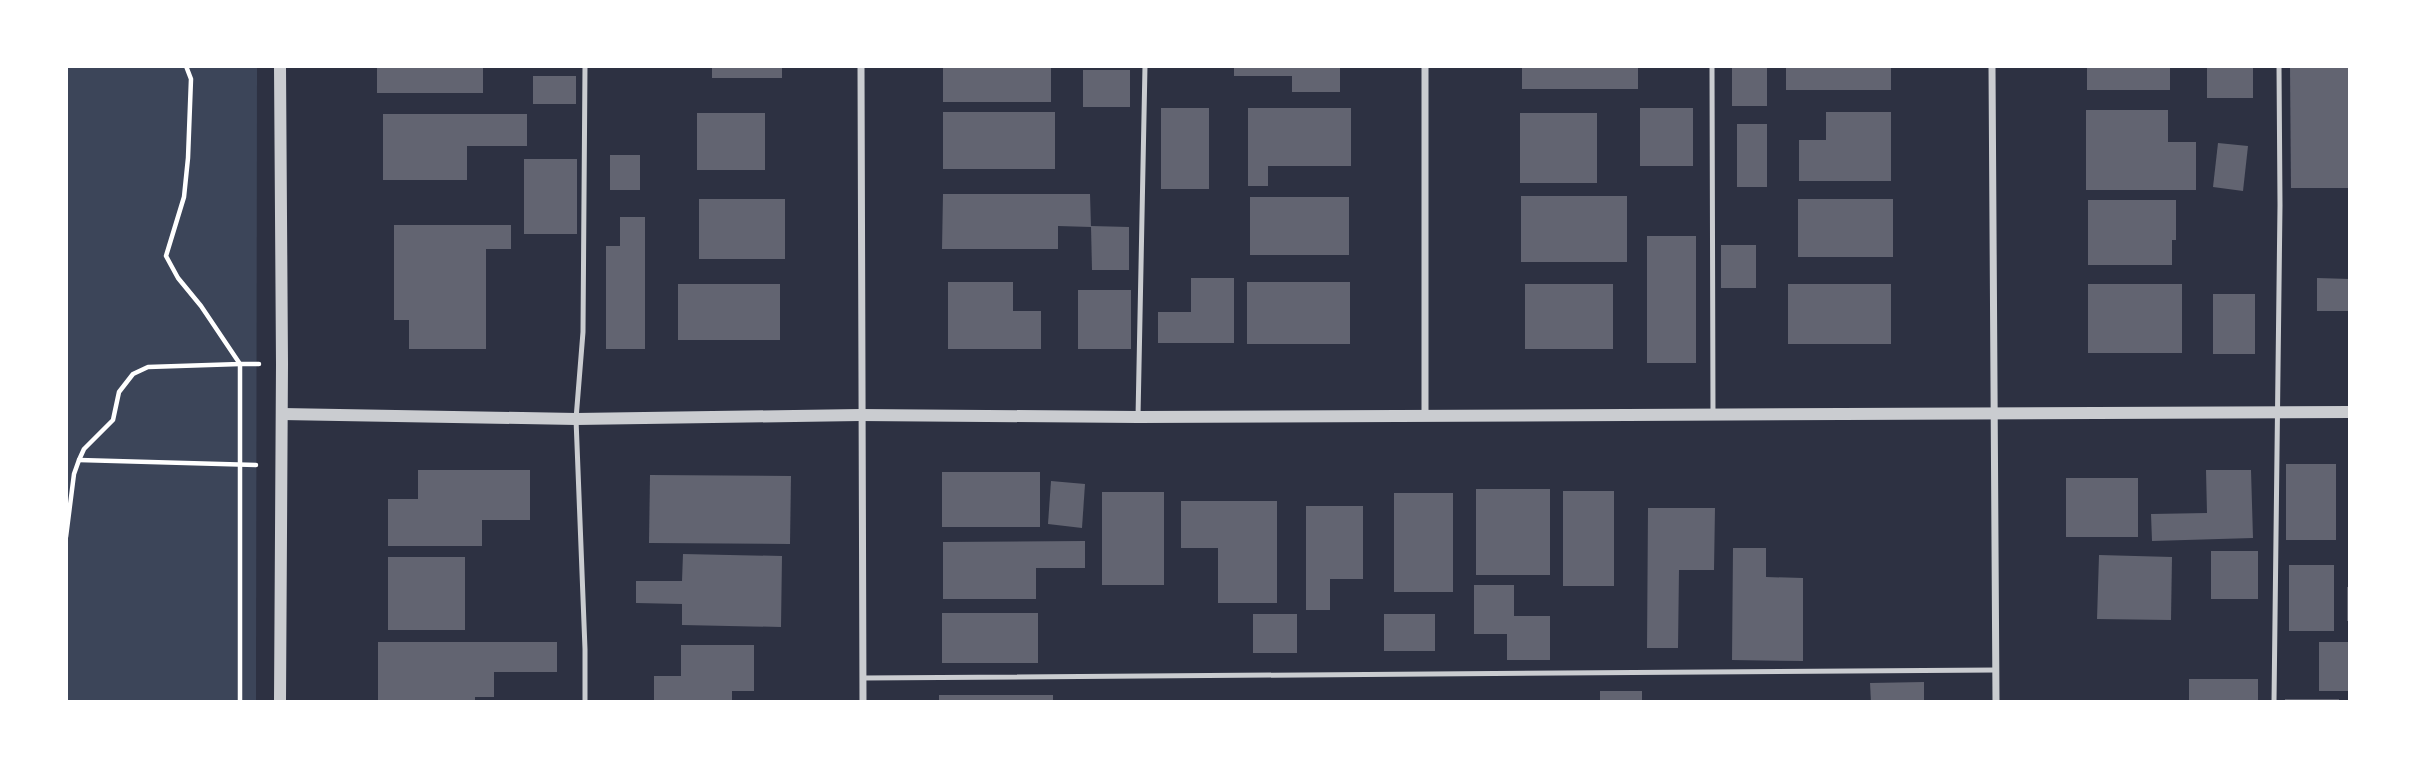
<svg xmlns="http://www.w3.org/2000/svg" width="2416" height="768" viewBox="0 0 2416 768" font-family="'Archivo Narrow',sans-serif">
<rect width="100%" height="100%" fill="#2d3142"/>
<!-- green -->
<path fill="#3c4559" d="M 66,67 L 257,67 L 256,701 L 67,701 Z"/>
<!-- building -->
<g fill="#626471">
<rect x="377" y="66" width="106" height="27"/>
<rect x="712" y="66" width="70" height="12"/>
<rect x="943" y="66" width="108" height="36"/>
<path d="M 1234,66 L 1340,66 L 1340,92 L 1292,92 L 1292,76 L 1234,76 Z"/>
<rect x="1522" y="66" width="116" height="23"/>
<rect x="1732" y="66" width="35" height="40"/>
<rect x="1786" y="66" width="105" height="24"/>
<rect x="2087" y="66" width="83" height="24"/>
<rect x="2207" y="66" width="46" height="32"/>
<path d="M 2290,66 L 2350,66 L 2350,188 L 2291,188 Z"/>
<rect x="1083" y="70" width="47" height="37"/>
<rect x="533" y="76" width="43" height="28"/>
<rect x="1161" y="108" width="48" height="81"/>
<path d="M 1248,108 L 1351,108 L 1351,166 L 1268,166 L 1268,186 L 1248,186 Z"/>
<rect x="1640" y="108" width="53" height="58"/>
<path d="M 2086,110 L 2168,110 L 2168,142 L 2196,142 L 2196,190 L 2086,190 Z"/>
<rect x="943" y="112" width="112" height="57"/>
<path d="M 1826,112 L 1891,112 L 1891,181 L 1799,181 L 1799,140 L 1826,140 Z"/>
<rect x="697" y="113" width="68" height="57"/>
<rect x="1520" y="113" width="77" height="70"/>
<path d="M 383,114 L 527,114 L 527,146 L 467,146 L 467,180 L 383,180 Z"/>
<rect x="1737" y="124" width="30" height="63"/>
<path d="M 2218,143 L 2248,146 L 2243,191 L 2213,187 Z"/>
<rect x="610" y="155" width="30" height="35"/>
<rect x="524" y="159" width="53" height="75"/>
<path d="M 943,194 L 1090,194 L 1091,227 L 1058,226 L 1058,249 L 942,249 Z"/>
<rect x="1521" y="196" width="106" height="66"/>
<rect x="1250" y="197" width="99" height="58"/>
<rect x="699" y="199" width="86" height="60"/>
<rect x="1798" y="199" width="95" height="58"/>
<path d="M 2088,200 L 2176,200 L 2176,240 L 2172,240 L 2172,265 L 2088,265 Z"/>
<path d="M 620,217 L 645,217 L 645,349 L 606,349 L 606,246 L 620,246 Z"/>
<path d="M 394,225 L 511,225 L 511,249 L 486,249 L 486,349 L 409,349 L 409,320 L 394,320 Z"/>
<path d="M 1091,226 L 1129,227 L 1129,270 L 1092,270 Z"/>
<rect x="1647" y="236" width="49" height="127"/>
<rect x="1721" y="245" width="35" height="43"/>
<path d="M 1191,278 L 1234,278 L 1234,343 L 1158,343 L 1158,312 L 1191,312 Z"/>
<path d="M 2317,278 L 2350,279 L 2350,311 L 2317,311 Z"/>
<path d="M 948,282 L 1013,282 L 1013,311 L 1041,311 L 1041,349 L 948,349 Z"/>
<rect x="1247" y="282" width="103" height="62"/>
<rect x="678" y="284" width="102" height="56"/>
<rect x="1525" y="284" width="88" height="65"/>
<rect x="1788" y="284" width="103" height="60"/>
<rect x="2088" y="284" width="94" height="69"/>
<rect x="1078" y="290" width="53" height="59"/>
<rect x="2213" y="294" width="42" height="60"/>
<rect x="2286" y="464" width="50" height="76"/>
<path d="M 418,470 L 530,470 L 530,520 L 482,520 L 482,546 L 388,546 L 388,499 L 418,499 Z"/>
<path d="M 2206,470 L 2251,470 L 2253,538 L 2152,541 L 2151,514 L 2207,513 Z"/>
<rect x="942" y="472" width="98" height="55"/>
<path d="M 650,475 L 791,476 L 790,544 L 649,543 Z"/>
<rect x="2066" y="478" width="72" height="59"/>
<path d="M 1051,481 L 1085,484 L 1082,528 L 1048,524 Z"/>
<rect x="1476" y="489" width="74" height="86"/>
<rect x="1563" y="491" width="51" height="95"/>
<rect x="1102" y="492" width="62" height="93"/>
<rect x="1394" y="493" width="59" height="99"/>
<path d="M 1181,501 L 1277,501 L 1277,603 L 1218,603 L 1218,548 L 1181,548 Z"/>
<path d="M 1306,506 L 1363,506 L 1363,579 L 1330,579 L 1330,610 L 1306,610 Z"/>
<path d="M 1648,508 L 1715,508 L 1714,570 L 1679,570 L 1678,648 L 1647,648 Z"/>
<path d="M 1085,541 L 1085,568 L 1036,568 L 1036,599 L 943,599 L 943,542 Z"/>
<path d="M 1733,548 L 1766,548 L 1766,577 L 1803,578 L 1803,661 L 1732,660 Z"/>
<rect x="2211" y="551" width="47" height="48"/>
<path d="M 683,554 L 782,556 L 781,627 L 682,625 L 682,604 L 636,603 L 636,581 L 682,581 Z"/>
<path d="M 2099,555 L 2172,557 L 2171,620 L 2097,619 Z"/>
<rect x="388" y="557" width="77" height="73"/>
<rect x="2289" y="565" width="45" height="66"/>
<path d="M 1474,585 L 1514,585 L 1514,616 L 1550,616 L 1550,660 L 1507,660 L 1507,634 L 1474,634 Z"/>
<rect x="2347" y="587" width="3" height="34"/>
<rect x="942" y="613" width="96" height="50"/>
<rect x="1253" y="614" width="44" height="39"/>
<rect x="1384" y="614" width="51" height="37"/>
<path d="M 378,642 L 557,642 L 557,672 L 494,672 L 494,697 L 475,697 L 475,702 L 378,702 Z"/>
<rect x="2319" y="642" width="31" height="49"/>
<path d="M 681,645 L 754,645 L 754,691 L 732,691 L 732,702 L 654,702 L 654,676 L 681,676 Z"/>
<rect x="2189" y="679" width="69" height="23"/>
<path d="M 1924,682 L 1924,702 L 1871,702 L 1870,683 Z"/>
<rect x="1600" y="691" width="42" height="11"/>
<rect x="939" y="695" width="114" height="7"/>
<rect x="2285" y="699" width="54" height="3"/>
</g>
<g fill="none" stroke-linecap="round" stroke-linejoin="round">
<!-- path -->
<g stroke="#fff" stroke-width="4.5">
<path d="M 79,460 L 256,465"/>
<path d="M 66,537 L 74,474 L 79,460 L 84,449 L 113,420 L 119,392 L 133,374 L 148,367 L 240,364 L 201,306 L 178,278 L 166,256 L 184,197 L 188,158 L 191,79 L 186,66"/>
<path d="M 240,702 L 240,364 L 259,364"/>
</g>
<!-- service -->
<g stroke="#caccd0" stroke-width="5">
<path d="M 1712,66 L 1713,413"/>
<path d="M 1138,417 L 1145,66"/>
<path d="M 863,678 L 1996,670"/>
<path d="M 585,702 L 585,649 L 576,419 L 583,332 L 585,66"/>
<path d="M 2274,702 L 2280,205 L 2279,66"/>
</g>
<!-- minor -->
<g stroke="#caccd0" stroke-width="7">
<path d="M 861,66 L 863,702"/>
<path d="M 1425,66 L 1425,415"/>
<path d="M 1992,66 L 1996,702"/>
</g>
<!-- tertiary -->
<g stroke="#caccd0" stroke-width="12">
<path d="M 280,66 L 282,364 L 280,702"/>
<path d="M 282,414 L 576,419 L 860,415 L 1138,417 L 2350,412"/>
</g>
</g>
<!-- border -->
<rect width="2416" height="768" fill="none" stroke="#ffffff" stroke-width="136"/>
</svg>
